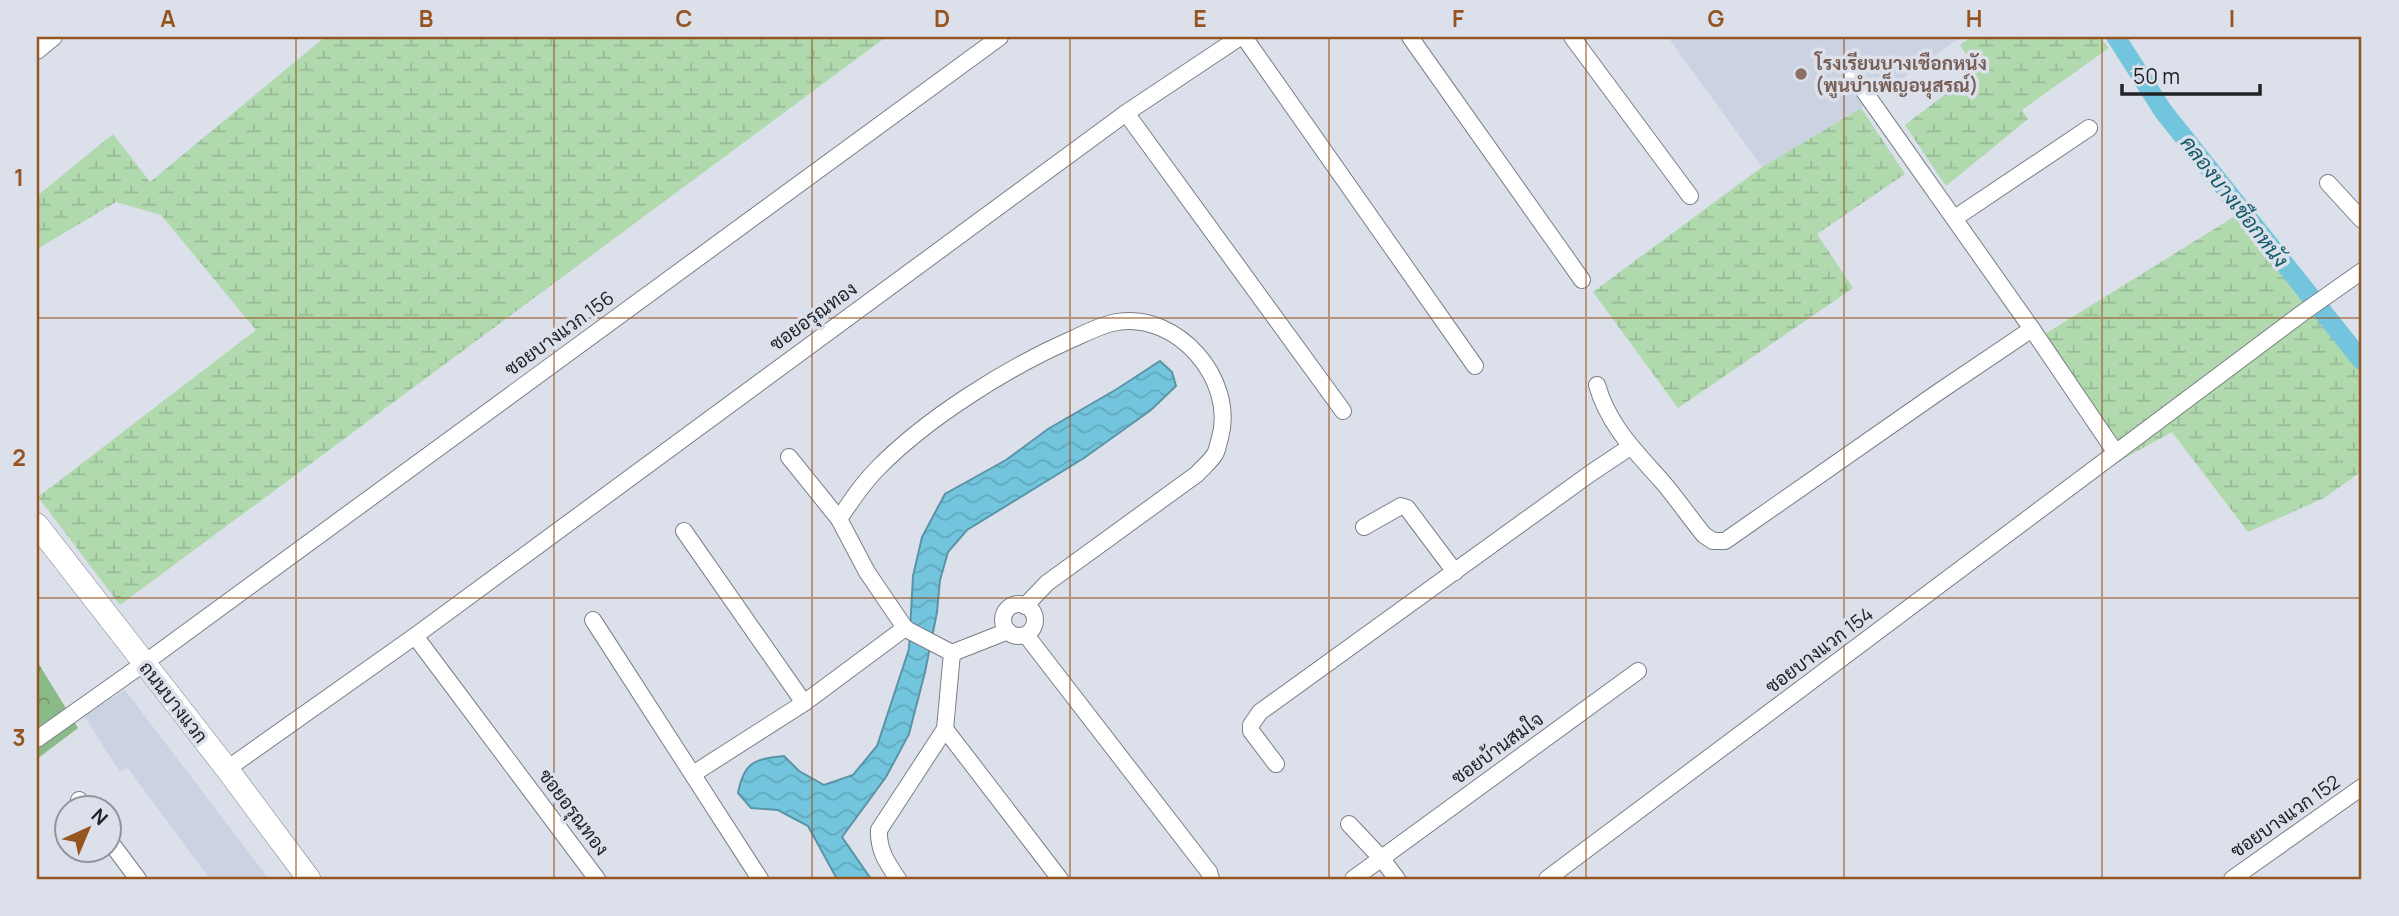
<svg xmlns="http://www.w3.org/2000/svg" width="2399" height="916" viewBox="0 0 2399 916" font-family="Manrope,Sarabun,sans-serif">
<defs>
<pattern id="forest-crowns" width="20" height="18" patternUnits="userSpaceOnUse" patternTransform="scale(1.75)"><rect width="20" height="18" fill="#89ba87"/><path d="M2 6a3 3 0 1 1 6 0M12 15a3 3 0 1 1 6 0" fill="none" stroke="#70976e"/></pattern>
<pattern id="wetland-marsh" width="20" height="14" patternUnits="userSpaceOnUse" patternTransform="scale(1.75)"><rect width="20" height="14" fill="#b0d9ae"/><path d="M1 5h8M5 5V1M11 12h8M15 12V8" fill="none" stroke="#97ba96"/></pattern>
<pattern id="water-waves" width="16" height="10" patternUnits="userSpaceOnUse" patternTransform="scale(1.75)"><rect width="16" height="10" fill="#72c5dd"/><path d="M0 5q4-4 8 0t8 0" fill="none" stroke="#62a9be"/></pattern>
</defs>
<rect width="100%" height="100%" fill="#dbe0ea"/>
<!-- built -->
<g fill="#cbd3e3">
<path d="M 1674,37 L 1961,37 L 1861,108 L 1762,167 L 1670,40 Z"/>
<path d="M 125,690 L 269,879 L 210,879 L 127,767 L 120,772 L 84,716 Z"/>
</g>
<!-- forest -->
<path fill="url(#forest-crowns)" d="M 37,661 L 78,728 L 37,759 Z"/>
<!-- wetland -->
<g fill="url(#wetland-marsh)">
<path d="M 325,37 L 886,37 L 120,605 L 38,497 L 256,330 L 161,215 L 116,202 L 37,249 L 37,196 L 113,134 L 150,182 Z"/>
<path d="M 1971,37 L 2099,37 L 2109,48 L 2022,110 L 2028,119 L 1946,186 L 1905,125 L 1977,70 L 1960,45 Z"/>
<path d="M 1861,108 L 1905,174 L 1817,234 L 1853,288 L 1678,408 L 1593,292 L 1762,167 Z"/>
<path d="M 2240,213 L 2362,351 L 2362,471 L 2324,498 L 2248,532 L 2172,432 L 2121,460 L 2045,334 Z"/>
</g>
<!-- water -->
<path fill="url(#water-waves)" stroke="#5a94a6" stroke-width="2" d="M 1160,361 L 1172,372 L 1176,386 L 1151,410 L 1084,458 L 967,530 L 948,552 L 940,580 L 937,612 L 925,672 L 909,734 L 886,777 L 842,837 L 871,879 L 837,879 L 808,826 L 778,810 L 751,808 L 738,793 C 744,762 754,759 784,756 L 799,771 L 824,785 L 853,775 L 877,746 L 909,649 L 913,576 L 922,537 L 945,494 L 1006,460 L 1048,429 L 1117,389 Z"/>
<g fill="none" stroke-linecap="round" stroke-linejoin="round">
<!-- canal -->
<path stroke="#72c5dd" stroke-width="19" d="M 2116,37 L 2163,111 L 2362,361"/>
<!-- minor casing -->
<g stroke="#7a7f88" stroke-width="18">
<g id="minor">
<path d="M 1244,37 L 1475,366"/>
<path d="M 1410,37 L 1582,280"/>
<path d="M 1572,37 L 1690,196"/>
<path d="M 37,51 L 54,37"/>
<path d="M 1852,74 L 2032,329 L 2116,453"/>
<path d="M 1126,113 L 1343,411"/>
<path d="M 2328,183 L 2362,220"/>
<path d="M 1955,218 L 2089,128"/>
<path d="M 1597,385 C 1608,424 1634,450 1660,479 C 1676,497 1689,517 1704,535 L 1713,541 L 1725,541 L 1937,393 L 2032,329"/>
<path d="M 789,457 L 839,519"/>
<path d="M 1364,527 L 1401,506 L 1407,508 L 1455,572"/>
<path d="M 684,531 L 804,703"/>
<circle cx="1019" cy="620" r="16"/>
<path d="M 593,620 L 760,879"/>
<path d="M 905,628 L 867,572 L 839,519 C 851,501 863,483 878,468 C 926,419 1005,369 1068,341 C 1084,334 1100,325 1117,322 C 1178,312 1236,380 1220,438 C 1218,443 1218,449 1215,454 C 1211,461 1203,467 1197,474 L 1047,583 L 1025,606"/>
<path d="M 1026,635 L 1209,872 L 1211,879"/>
<path d="M 415,636 L 597,879"/>
<path d="M 952,653 L 1008,631"/>
<path d="M 945,729 L 1060,879"/>
<path d="M 37,739 L 150,659 L 1000,37"/>
<path d="M 1276,764 L 1251,731 L 1251,725 L 1260,712 L 1591,473 L 1630,447"/>
<path d="M 227,769 L 415,636 L 1126,113 L 1240,37"/>
<path d="M 693,774 L 804,703 L 905,628 L 908,630 L 952,653 L 945,729 L 879,830 C 878,850 887,863 898,879"/>
<path d="M 79,800 L 85,808"/>
<path d="M 1349,824 L 1382,859 L 1397,879"/>
<path d="M 108,839 L 138,879"/>
<path d="M 1353,879 L 1638,671"/>
<path d="M 1547,879 L 2301,314 L 2362,271"/>
<path d="M 2232,879 L 2362,787"/>
</g>
</g>
<!-- secondary casing -->
<g stroke="#7a7f88" stroke-width="24">
<path id="secondary" d="M 37,525 L 227,769 L 309,879"/>
</g>
<!-- minor -->
<use href="#minor" stroke="#fff" stroke-width="16"/>
<!-- secondary -->
<use href="#secondary" stroke="#fff" stroke-width="23"/>
</g>
<!-- grid -->
<path fill="none" stroke="#955420" stroke-width="2" stroke-opacity="0.55" d="M 296,37 L 296,879M 554,37 L 554,879M 812,37 L 812,879M 1070,37 L 1070,879M 1329,37 L 1329,879M 1586,37 L 1586,879M 1844,37 L 1844,879M 2102,37 L 2102,879M 37,318 L 2362,318M 37,598 L 2362,598"/>
<!-- markers -->
<circle fill="#8d6e63" stroke="#dbe0ea" stroke-width="2.5" cx="1801" cy="74" r="7"/>
<g text-anchor="middle" dominant-baseline="central" stroke-width="7" stroke-linejoin="round" paint-order="stroke">
<!-- education labels -->
<g font-size="19" font-weight="bold" fill="#785e54" stroke="#dbe0ea" text-anchor="start">
<text x="1815" y="63">โรงเรียนบางเชือกหนัง<tspan x="1815" dy="22">(พูนบำเพ็ญอนุสรณ์)</tspan></text>
</g>
<!-- street labels -->
<g font-size="19" fill="#212326" stroke="#dbe0ea">
<text transform="translate(813 316) rotate(-36)">ซอยอรุณทอง</text>
<text transform="translate(559 333) rotate(-36)">ซอยบางแวก 156</text>
<text transform="translate(1819 650) rotate(-37)">ซอยบางแวก 154</text>
<text transform="translate(174 702) rotate(52)">ถนนบางแวก</text>
<text transform="translate(1497 748) rotate(-36)">ซอยบ้านสมใจ</text>
<text transform="translate(574 812) rotate(53)">ซอยอรุณทอง</text>
<text transform="translate(2285 816) rotate(-35)">ซอยบางแวก 152</text>
</g>
<!-- water labels -->
<g font-size="21" font-style="italic" fill="#125969" stroke="#dbe0ea">
<text transform="translate(2235 201) rotate(52)">คลองบางเชือกหนัง</text>
</g>
</g>
<!-- border -->
<rect width="2399" height="916" fill="none" stroke="#dbe0ea" stroke-width="77"/>
<!-- north arrow -->
<g transform="translate(88 829) rotate(44)"><circle r="33" fill="#dbe0ea" stroke="#91949c" stroke-width="2"/>
<path d="M0-5L12 26L0 18L-12 26Z" fill="#955420"/>
<text y="-10" font-size="19" font-weight="bold" text-anchor="middle" fill="#212326">N</text>
</g>
<!-- scale -->
<path d="M2122 84v10h138v-10" fill="none" stroke="#212326" stroke-width="3.5"/>
<text x="2133" y="84" font-size="21" fill="#212326" stroke="#dbe0ea" stroke-width="5" paint-order="stroke">50 m</text>
<rect x="38" y="38" width="2322" height="840" fill="none" stroke="#955420" stroke-width="2.5"/>
<g font-size="23" text-anchor="middle" font-weight="bold" fill="#955420">
<text x="168" y="27">A</text>
<text x="426" y="27">B</text>
<text x="684" y="27">C</text>
<text x="942" y="27">D</text>
<text x="1200" y="27">E</text>
<text x="1458" y="27">F</text>
<text x="1716" y="27">G</text>
<text x="1974" y="27">H</text>
<text x="2232" y="27">I</text>
<text x="19" y="186">1</text>
<text x="19" y="466">2</text>
<text x="19" y="746">3</text>
</g>
</svg>
